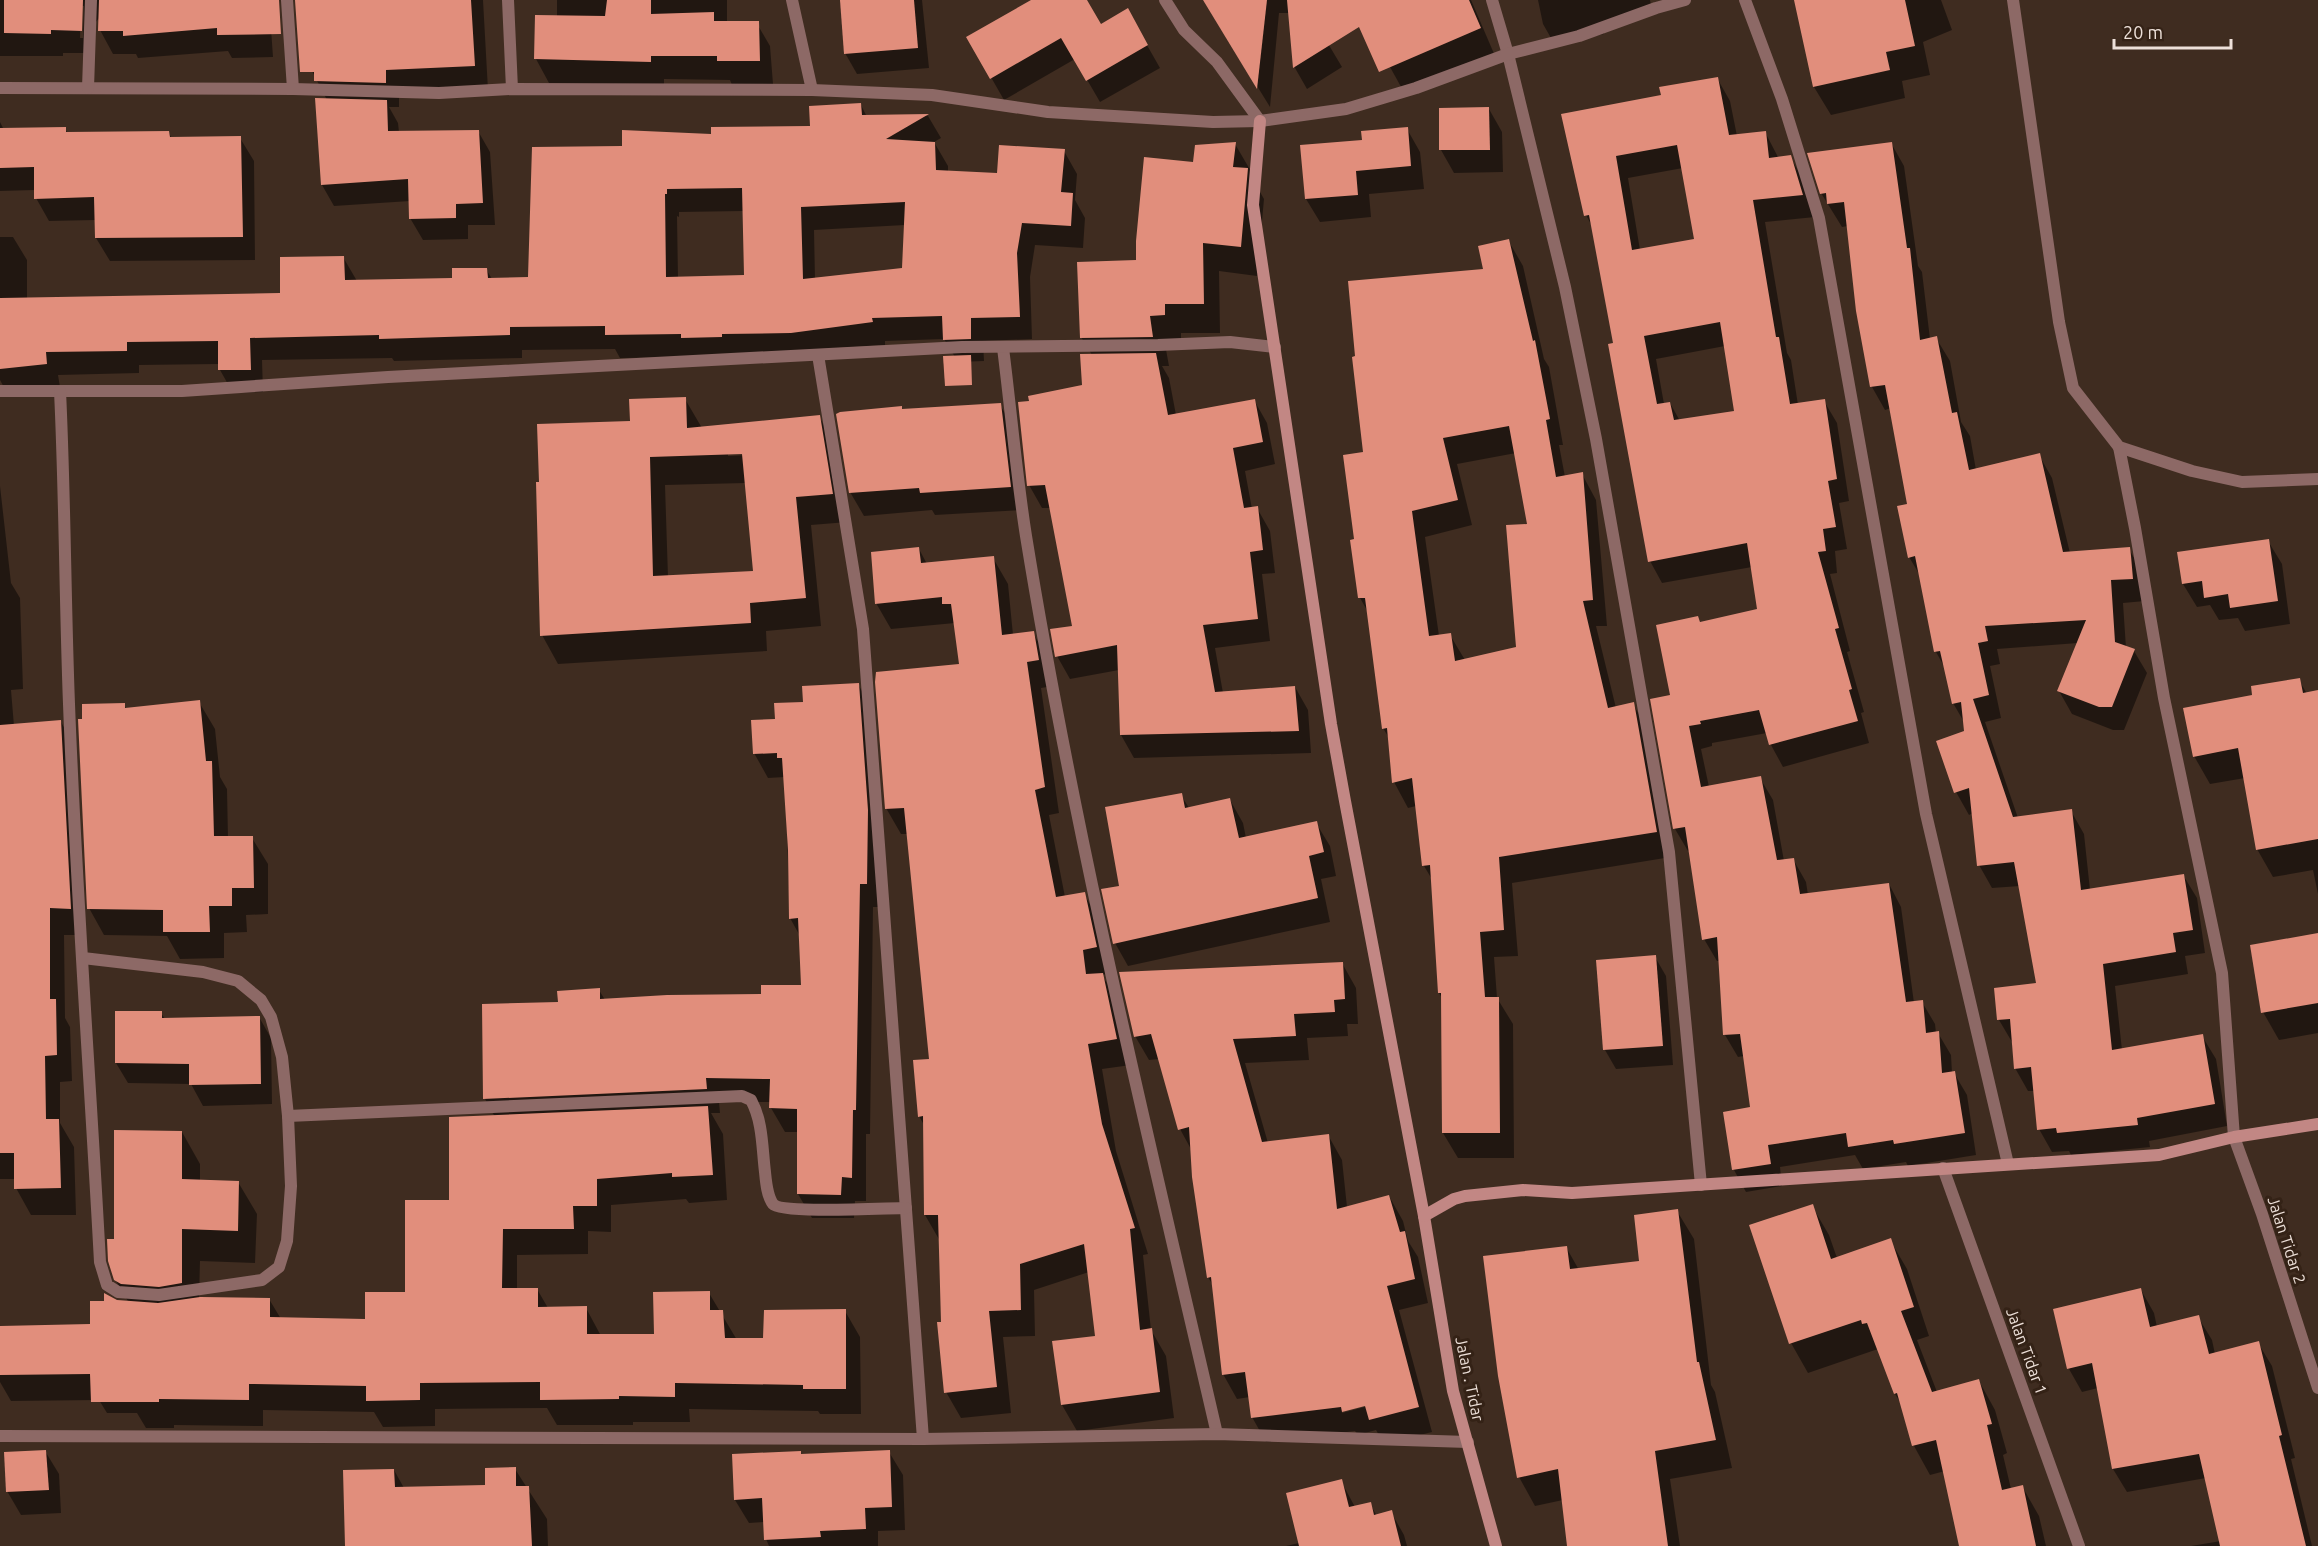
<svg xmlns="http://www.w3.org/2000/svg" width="2318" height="1546" viewBox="0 0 2318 1546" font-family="Ubuntu,sans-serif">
<rect width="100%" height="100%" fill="#3f2c20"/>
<!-- shadow -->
<g fill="#0007" fill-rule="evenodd">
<path d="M 0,0 L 269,0 L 273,57 L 232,58 L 228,51 L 138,58 L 136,54 L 113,54 L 100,30 L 100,17 L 95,23 L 94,53 L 63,53 L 63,56 L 0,56 ZM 81,6 L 84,6 L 83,38 L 80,38 Z"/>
<path d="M 312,0 L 483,0 L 488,90 L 399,94 L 399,107 L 389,107 L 398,123 L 399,132 L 478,131 L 490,152 L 495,225 L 468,225 L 468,239 L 423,240 L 410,218 L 410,201 L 334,206 L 322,185 L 327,100 L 312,71 Z"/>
<path d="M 557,0 L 727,0 L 727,22 L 756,22 L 770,46 L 773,84 L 732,85 L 730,80 L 664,79 L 664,86 L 549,83 L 536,59 L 557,17 Z"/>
<path d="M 841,0 L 922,0 L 929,68 L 857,74 L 845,53 Z"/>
<path d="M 1034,0 L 1086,0 L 1100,26 L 1127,10 L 1160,68 L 1100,102 L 1075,59 L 1004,100 L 968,37 Z"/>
<path d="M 1204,0 L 1302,0 L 1342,67 L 1307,89 L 1295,68 L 1290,13 L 1279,13 L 1270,107 Z"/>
<path d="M 1361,0 L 1471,0 L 1495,56 L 1405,94 L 1390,67 Z"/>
<path d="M 1538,0 L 1650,0 L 1652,9 L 1602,24 L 1604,34 L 1555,45 L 1543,24 Z"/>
<path d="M 1809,0 L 1941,0 L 1952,30 L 1923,42 L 1930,75 L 1902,81 L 1905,98 L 1831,115 L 1814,87 Z"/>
<path d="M 1717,78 L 1730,101 L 1737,136 L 1765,132 L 1779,159 L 1790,157 L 1803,179 L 1815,217 L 1765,222 L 1787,353 L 1791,360 L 1798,405 L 1824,401 L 1837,423 L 1849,501 L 1839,503 L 1847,549 L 1835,551 L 1837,573 L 1830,574 L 1850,651 L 1847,652 L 1864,712 L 1861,713 L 1869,743 L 1783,767 L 1771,745 L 1767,733 L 1712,743 L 1712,746 L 1701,749 L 1709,787 L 1760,778 L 1773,800 L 1784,861 L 1793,859 L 1806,882 L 1808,895 L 1889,884 L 1901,907 L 1914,1003 L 1922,1002 L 1935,1024 L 1936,1033 L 1938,1033 L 1951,1055 L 1952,1073 L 1954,1073 L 1967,1095 L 1976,1155 L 1908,1166 L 1906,1162 L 1863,1169 L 1855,1155 L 1780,1167 L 1782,1186 L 1746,1192 L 1734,1170 L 1752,1109 L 1744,1056 L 1738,1057 L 1725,1035 L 1720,961 L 1717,961 L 1704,939 L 1690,850 L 1688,851 L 1675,829 L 1672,696 L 1698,618 L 1701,623 L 1759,611 L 1752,567 L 1662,583 L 1650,561 L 1615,344 L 1593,228 L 1586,215 L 1563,115 L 1662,97 ZM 1683,168 L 1696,240 L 1640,250 L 1628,178 ZM 1725,346 L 1736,412 L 1680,421 L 1670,403 L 1664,404 L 1656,359 Z"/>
<path d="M 861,105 L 867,117 L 928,116 L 941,138 L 934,142 L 948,166 L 948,172 L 998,175 L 1064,151 L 1077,174 L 1075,200 L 1085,218 L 1083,248 L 1035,245 L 1030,277 L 1032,339 L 983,341 L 984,361 L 958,362 L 944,339 L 885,341 L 885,345 L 693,357 L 620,358 L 615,349 L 522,350 L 522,358 L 394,361 L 392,358 L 262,360 L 263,392 L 233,393 L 220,370 L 219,364 L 139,365 L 139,373 L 58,375 L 60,387 L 7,393 L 0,380 L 0,237 L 13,237 L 27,260 L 27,299 L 282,295 L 343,257 L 357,281 L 454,279 L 486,269 L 492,279 L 530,278 L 623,147 L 713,135 L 812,127 ZM 744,211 L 745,277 L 678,278 L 677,216 L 679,217 L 679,212 ZM 905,225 L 903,269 L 815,279 L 814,230 Z"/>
<path d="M 1489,109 L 1502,132 L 1503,172 L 1454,173 L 1441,150 Z"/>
<path d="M 0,122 L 4,130 L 65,129 L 68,134 L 169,133 L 172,139 L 240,138 L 254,161 L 255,260 L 110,261 L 96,238 L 96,220 L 49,221 L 36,198 L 35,190 L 0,191 Z"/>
<path d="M 1407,129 L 1420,152 L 1424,189 L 1369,194 L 1371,217 L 1320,222 L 1306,199 L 1362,141 Z"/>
<path d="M 1891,143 L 1904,166 L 1918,266 L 1922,272 L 1930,339 L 1936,338 L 1950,361 L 1961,422 L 1970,436 L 1976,470 L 2039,455 L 2052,478 L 2070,553 L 2129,549 L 2142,572 L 2145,601 L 2123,603 L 2126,648 L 2134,651 L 2147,673 L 2124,730 L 2113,730 L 2072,714 L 2059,691 L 2078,643 L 1997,649 L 2000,664 L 1990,666 L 2001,718 L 1985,722 L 2018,818 L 2071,811 L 2084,834 L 2090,890 L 2183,875 L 2197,898 L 2205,953 L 2185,956 L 2188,974 L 2115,986 L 2122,1050 L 2202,1036 L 2216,1059 L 2227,1126 L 2149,1141 L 2150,1147 L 2071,1155 L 2069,1151 L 2052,1152 L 2039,1129 L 2035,1091 L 2028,1091 L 2015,1068 L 2012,1042 L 1999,1020 L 2037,984 L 2020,886 L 1992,888 L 1979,865 L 1973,813 L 1969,815 L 1956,792 L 1965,732 L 1964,722 L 1953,703 L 1945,668 L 1936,652 L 1921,577 L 1909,557 L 1909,505 L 1891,408 L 1885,410 L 1872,387 L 1848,226 L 1842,227 L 1821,193 Z"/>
<path d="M 1235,144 L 1252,173 L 1252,178 L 1264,199 L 1257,276 L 1219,271 L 1220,333 L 1181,333 L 1181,344 L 1165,344 L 1169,366 L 1162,366 L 1169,378 L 1176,415 L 1254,400 L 1267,423 L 1275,464 L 1245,471 L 1252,509 L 1257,508 L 1270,531 L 1275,573 L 1262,574 L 1270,641 L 1215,648 L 1223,693 L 1295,687 L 1308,710 L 1311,753 L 1134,758 L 1121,735 L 1119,670 L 1070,679 L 1057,656 L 1074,627 L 1051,508 L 1042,508 L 1029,485 L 1030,403 L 1083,386 L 1092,355 L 1081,337 L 1138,262 L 1195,164 Z"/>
<path d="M 1508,240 L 1523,266 L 1544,359 L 1549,367 L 1563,445 L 1559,445 L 1565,477 L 1582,474 L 1596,500 L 1607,626 L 1596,626 L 1616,708 L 1633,704 L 1648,730 L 1671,857 L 1512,883 L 1518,956 L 1494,957 L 1497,998 L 1513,1024 L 1514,1158 L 1458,1158 L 1443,1133 L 1442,998 L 1439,993 L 1433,881 L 1424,866 L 1416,806 L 1408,808 L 1394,782 L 1389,738 L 1383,728 L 1368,612 L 1360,598 L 1352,541 L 1356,541 L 1364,453 L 1485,270 ZM 1516,453 L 1528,525 L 1518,648 L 1465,660 L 1450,635 L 1439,636 L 1425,537 L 1472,525 L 1457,464 Z"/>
<path d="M 685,399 L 702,428 L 819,417 L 835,445 L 848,522 L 811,525 L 821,626 L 766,631 L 767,651 L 558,664 L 542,635 L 631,422 ZM 749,453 L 749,455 L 728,456 L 728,454 ZM 746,483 L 754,573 L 668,577 L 665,485 Z"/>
<path d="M 1000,405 L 1014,428 L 1023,510 L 935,515 L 932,510 L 864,516 L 850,492 L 901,408 L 903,411 Z"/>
<path d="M 0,486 L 11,583 L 20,598 L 23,689 L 11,690 L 14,726 L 61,722 L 76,748 L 85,935 L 64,935 L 65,1018 L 70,1027 L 72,1081 L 60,1082 L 60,1123 L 74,1147 L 76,1215 L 31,1215 L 16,1188 L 16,1179 L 0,1179 Z"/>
<path d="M 2268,541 L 2282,564 L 2290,624 L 2245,631 L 2238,618 L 2219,620 L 2210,605 L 2197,607 L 2183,584 Z"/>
<path d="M 919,549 L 927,564 L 993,558 L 1008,584 L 1013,635 L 1033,633 L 1048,658 L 1053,686 L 1041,688 L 1059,813 L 1049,815 L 1065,897 L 1084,894 L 1099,920 L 1111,973 L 1102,975 L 1117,1000 L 1131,1065 L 1102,1069 L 1116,1151 L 1148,1254 L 1143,1255 L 1151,1330 L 1166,1356 L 1174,1418 L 1077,1431 L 1062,1405 L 1096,1337 L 1089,1272 L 1034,1290 L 1035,1336 L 1003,1337 L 1011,1413 L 961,1418 L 946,1392 L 940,1241 L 925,1215 L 924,1125 L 919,1116 L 931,1060 L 909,834 L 901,834 L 886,808 L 960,665 L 955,623 L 891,629 L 876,603 Z"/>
<path d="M 2299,680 L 2307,694 L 2318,691 L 2318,894 L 2313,870 L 2273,877 L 2257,849 L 2245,778 L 2210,784 L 2194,756 L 2254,697 Z"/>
<path d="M 858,684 L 872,709 L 880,907 L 873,907 L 870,1134 L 866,1134 L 866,1201 L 855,1201 L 854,1218 L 812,1218 L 798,1194 L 799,1132 L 785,1132 L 771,1108 L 771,1102 L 719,1102 L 720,1113 L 711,1113 L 723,1134 L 727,1200 L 689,1203 L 686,1199 L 611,1205 L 611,1232 L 588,1231 L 588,1254 L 517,1255 L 517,1290 L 537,1289 L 548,1308 L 586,1308 L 601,1336 L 655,1336 L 709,1293 L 737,1340 L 764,1339 L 845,1311 L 860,1337 L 861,1414 L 820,1414 L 818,1411 L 689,1409 L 690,1422 L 633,1422 L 633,1425 L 557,1425 L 547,1408 L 435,1409 L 435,1426 L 383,1427 L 374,1412 L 263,1410 L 263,1426 L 174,1425 L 174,1428 L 146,1428 L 137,1413 L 107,1413 L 99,1400 L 11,1401 L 0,1382 L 0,1328 L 92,1326 L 116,1302 L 129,1303 L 115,1279 L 115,1240 L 182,1132 L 200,1164 L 200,1181 L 238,1182 L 257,1214 L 255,1263 L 200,1261 L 199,1299 L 269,1299 L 281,1319 L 367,1320 L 407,1293 L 451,1201 L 495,1117 L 485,1099 L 559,1004 L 599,990 L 605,1000 L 762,996 L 802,986 L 800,936 L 790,918 L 785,777 L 768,778 L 754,753 L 776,721 L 804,703 Z"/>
<path d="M 199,702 L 215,729 L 220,777 L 227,789 L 228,838 L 252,838 L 268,864 L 268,914 L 246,915 L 247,932 L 224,933 L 224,958 L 180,959 L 167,936 L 104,935 L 89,908 L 124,705 L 127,710 Z"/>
<path d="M 1181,795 L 1189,808 L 1230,800 L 1243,823 L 1246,838 L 1316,823 L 1330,846 L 1336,876 L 1321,879 L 1330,922 L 1128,966 L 1115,943 L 1121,888 Z"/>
<path d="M 2318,935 L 2318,1033 L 2279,1040 L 2263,1012 Z"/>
<path d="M 1655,957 L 1666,976 L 1673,1065 L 1616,1069 L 1605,1050 L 1598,961 Z"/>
<path d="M 1342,963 L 1356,988 L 1358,1024 L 1347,1024 L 1348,1036 L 1307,1038 L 1309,1060 L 1245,1063 L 1268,1143 L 1328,1135 L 1342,1160 L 1347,1207 L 1389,1196 L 1403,1221 L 1408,1241 L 1418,1257 L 1428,1303 L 1399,1310 L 1432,1432 L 1384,1444 L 1376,1430 L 1358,1435 L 1355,1431 L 1266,1442 L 1252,1417 L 1250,1397 L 1237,1399 L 1223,1374 L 1214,1287 L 1208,1277 L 1192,1151 L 1180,1129 L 1159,1059 L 1149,1060 L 1135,1036 ZM 1371,1402 L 1372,1405 L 1342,1413 L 1342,1410 Z"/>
<path d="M 161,1013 L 165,1019 L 259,1017 L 271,1038 L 272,1104 L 203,1106 L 191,1084 L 128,1083 L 116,1063 Z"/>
<path d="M 1812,1206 L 1829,1235 L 1837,1258 L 1890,1240 L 1907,1269 L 1929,1336 L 1917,1340 L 1937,1392 L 1979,1381 L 1995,1410 L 2007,1453 L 2003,1455 L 2011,1489 L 2022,1486 L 2039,1516 L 2046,1546 L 1961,1546 L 1945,1471 L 1930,1475 L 1914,1446 L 1902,1405 L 1895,1394 L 1878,1349 L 1808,1373 L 1791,1343 Z"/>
<path d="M 1677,1211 L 1694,1239 L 1711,1385 L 1715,1392 L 1732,1468 L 1670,1479 L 1680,1546 L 1569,1546 L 1563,1500 L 1535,1506 L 1519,1477 L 1566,1247 L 1579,1270 L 1641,1262 Z"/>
<path d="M 2141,1290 L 2154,1313 L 2157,1327 L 2198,1317 L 2212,1340 L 2215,1354 L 2258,1343 L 2272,1366 L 2295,1458 L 2291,1459 L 2312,1546 L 2191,1546 L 2221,1541 L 2206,1478 L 2127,1492 L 2113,1469 L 2098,1388 L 2082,1392 L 2069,1369 Z"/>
<path d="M 45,1451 L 59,1474 L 61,1513 L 21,1515 L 7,1491 Z"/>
<path d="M 800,1452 L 802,1455 L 889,1452 L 903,1475 L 905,1530 L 878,1531 L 878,1546 L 769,1546 L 766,1539 L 765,1522 L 749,1523 L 735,1500 Z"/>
<path d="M 515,1469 L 547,1519 L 548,1546 L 346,1546 L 394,1470 L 404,1488 L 486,1487 Z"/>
<path d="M 1341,1481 L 1355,1507 L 1370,1504 L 1377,1516 L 1391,1512 L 1404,1535 L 1407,1546 L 1286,1546 L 1299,1543 Z"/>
</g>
<!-- building -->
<g fill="#e18e7c" fill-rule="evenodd">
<path d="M 4,0 L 83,0 L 82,31 L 51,30 L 51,34 L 4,33 Z"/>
<path d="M 99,0 L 279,0 L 281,34 L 217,35 L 217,28 L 123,36 L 123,31 L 98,31 Z"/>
<path d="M 295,0 L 471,0 L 475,66 L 386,70 L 386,83 L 314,81 L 314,72 L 300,72 Z"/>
<path d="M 607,0 L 651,0 L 651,14 L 714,12 L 714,21 L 759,21 L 760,61 L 717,61 L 717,56 L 651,56 L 651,62 L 534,59 L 535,15 L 605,16 Z"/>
<path d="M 840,0 L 914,0 L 918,48 L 844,54 Z"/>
<path d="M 1031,0 L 1087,0 L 1101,24 L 1128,8 L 1148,45 L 1086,81 L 1061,38 L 990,79 L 966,37 Z"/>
<path d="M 1203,0 L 1267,0 L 1257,89 Z"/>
<path d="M 1287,0 L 1469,0 L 1481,28 L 1379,72 L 1359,27 L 1293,68 Z"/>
<path d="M 1794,0 L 1905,0 L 1915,46 L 1886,52 L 1890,70 L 1813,87 Z"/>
<path d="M 1718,77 L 1729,135 L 1766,131 L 1769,158 L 1791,155 L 1803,195 L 1753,200 L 1776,337 L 1779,337 L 1790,404 L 1825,399 L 1837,479 L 1828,481 L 1836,527 L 1823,529 L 1826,551 L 1818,552 L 1839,628 L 1835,629 L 1852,689 L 1849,690 L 1858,721 L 1769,745 L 1759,710 L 1700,721 L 1701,724 L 1689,726 L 1701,787 L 1761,776 L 1777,860 L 1794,858 L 1800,894 L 1889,883 L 1906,1002 L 1923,1000 L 1926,1033 L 1939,1031 L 1942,1073 L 1955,1071 L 1965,1133 L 1894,1144 L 1893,1140 L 1848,1147 L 1846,1133 L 1768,1145 L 1771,1164 L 1732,1170 L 1723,1112 L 1750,1107 L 1740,1034 L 1723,1035 L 1717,937 L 1702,940 L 1685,827 L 1673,829 L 1650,699 L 1670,695 L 1656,625 L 1698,616 L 1700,622 L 1757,609 L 1747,543 L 1648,562 L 1608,344 L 1613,343 L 1589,215 L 1584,216 L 1561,114 L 1661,95 L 1659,87 ZM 1677,145 L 1694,239 L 1632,250 L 1616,156 ZM 1720,322 L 1734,411 L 1674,420 L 1670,402 L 1657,404 L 1644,336 Z"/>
<path d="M 315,98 L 387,100 L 388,131 L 479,130 L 483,203 L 456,204 L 456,218 L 409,219 L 408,179 L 321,185 Z"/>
<path d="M 861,103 L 862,115 L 929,114 L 886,139 L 935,142 L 936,170 L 997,173 L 999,145 L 1065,149 L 1061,192 L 1073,193 L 1071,226 L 1022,223 L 1017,253 L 1020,317 L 971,318 L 971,339 L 943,340 L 942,316 L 872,318 L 873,322 L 791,333 L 722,334 L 722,337 L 681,338 L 681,334 L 605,335 L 605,326 L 510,327 L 510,335 L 379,339 L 379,335 L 250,338 L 251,370 L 218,370 L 218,341 L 127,342 L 127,351 L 46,352 L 47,364 L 0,369 L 0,298 L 280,293 L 280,257 L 344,256 L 345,280 L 452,278 L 452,268 L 487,268 L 488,278 L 528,277 L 532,147 L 622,146 L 622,130 L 711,134 L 711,127 L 810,126 L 809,106 ZM 742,188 L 744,275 L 666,277 L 665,194 L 667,194 L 667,189 ZM 905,202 L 902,268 L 803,279 L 801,207 Z"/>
<path d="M 1489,107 L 1490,150 L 1439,150 L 1439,108 Z"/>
<path d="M 66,127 L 66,132 L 169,131 L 170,137 L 241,136 L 243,237 L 95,238 L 94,197 L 34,199 L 34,167 L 0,168 L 0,128 Z"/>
<path d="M 1408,127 L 1411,166 L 1356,171 L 1358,195 L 1305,199 L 1300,145 L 1362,140 L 1361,131 Z"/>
<path d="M 1236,142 L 1233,167 L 1248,168 L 1241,247 L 1203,243 L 1204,304 L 1165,304 L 1165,315 L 1150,316 L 1153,337 L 1080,338 L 1077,262 L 1136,260 L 1136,241 L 1144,157 L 1193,162 L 1195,145 Z"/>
<path d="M 1892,142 L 1907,248 L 1910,248 L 1920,340 L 1937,336 L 1952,413 L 1957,412 L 1969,470 L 2040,453 L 2063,552 L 2130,547 L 2131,556 L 2133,579 L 2111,580 L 2115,642 L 2135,649 L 2112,707 L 2099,707 L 2057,691 L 2086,620 L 1985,626 L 1988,641 L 1978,643 L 1989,695 L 1973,699 L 2013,817 L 2072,809 L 2081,890 L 2184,874 L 2193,930 L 2173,933 L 2176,952 L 2103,964 L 2112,1050 L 2203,1034 L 2215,1104 L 2137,1118 L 2138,1125 L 2057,1133 L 2056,1128 L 2037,1130 L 2031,1067 L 2014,1069 L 2010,1019 L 1997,1020 L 1994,988 L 2036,983 L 2014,862 L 1977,866 L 1969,788 L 1954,793 L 1936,741 L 1964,731 L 1961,702 L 1952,704 L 1940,651 L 1934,652 L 1915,556 L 1908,558 L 1897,506 L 1907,504 L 1885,385 L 1870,387 L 1856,311 L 1844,202 L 1827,204 L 1826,193 L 1820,194 L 1807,153 Z"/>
<path d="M 1509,239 L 1533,341 L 1535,340 L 1550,419 L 1546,420 L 1556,477 L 1583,472 L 1593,600 L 1583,601 L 1608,708 L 1634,702 L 1657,832 L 1499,857 L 1504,930 L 1480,932 L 1485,997 L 1499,997 L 1500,1133 L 1442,1133 L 1441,993 L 1438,993 L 1430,865 L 1422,866 L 1412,778 L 1392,783 L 1387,728 L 1382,729 L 1365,598 L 1358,598 L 1350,540 L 1354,539 L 1343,455 L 1363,452 L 1352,357 L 1355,356 L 1348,281 L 1483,269 L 1478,246 ZM 1509,426 L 1527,524 L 1506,525 L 1516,647 L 1455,661 L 1451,633 L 1429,636 L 1412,511 L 1458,500 L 1443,438 Z"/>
<path d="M 1156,353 L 1168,415 L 1255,399 L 1263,442 L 1233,448 L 1244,508 L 1258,506 L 1263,550 L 1250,552 L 1258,619 L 1203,625 L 1215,692 L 1295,686 L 1299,731 L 1120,735 L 1117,645 L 1055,657 L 1050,629 L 1072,626 L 1045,485 L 1027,486 L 1018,402 L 1029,401 L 1028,396 L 1082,385 L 1080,354 Z"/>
<path d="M 971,355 L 972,385 L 945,386 L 943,356 Z"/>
<path d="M 686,397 L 687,428 L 820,415 L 833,494 L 796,497 L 806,598 L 750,603 L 751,623 L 540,636 L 536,482 L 539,482 L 537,424 L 630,421 L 629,399 ZM 742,454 L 753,571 L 653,576 L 650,457 Z"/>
<path d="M 1001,403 L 1011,487 L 920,493 L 919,488 L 849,493 L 836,414 L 840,412 L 902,406 L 902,409 Z"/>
<path d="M 2269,539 L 2278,601 L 2230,608 L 2228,594 L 2204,598 L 2202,581 L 2182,584 L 2177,552 Z"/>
<path d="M 919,547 L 921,563 L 994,556 L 1002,635 L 1034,631 L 1039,660 L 1027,662 L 1045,787 L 1035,790 L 1056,897 L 1085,892 L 1097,947 L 1083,950 L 1086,974 L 1103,973 L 1117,1039 L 1088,1044 L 1102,1124 L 1135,1228 L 1130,1229 L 1140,1330 L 1152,1328 L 1160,1392 L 1061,1405 L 1052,1341 L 1095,1336 L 1084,1244 L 1020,1264 L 1021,1310 L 989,1311 L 997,1387 L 944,1393 L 937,1322 L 941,1322 L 938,1215 L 924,1215 L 923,1116 L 918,1117 L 913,1060 L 929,1059 L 904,808 L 885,809 L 875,682 L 876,672 L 959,664 L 951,604 L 942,604 L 942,597 L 875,604 L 871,552 Z"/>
<path d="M 2300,678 L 2303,693 L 2318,690 L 2318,839 L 2256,850 L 2238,748 L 2193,757 L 2183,708 L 2252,695 L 2251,686 Z"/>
<path d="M 859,683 L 868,810 L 867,884 L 860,884 L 856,1110 L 853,1110 L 852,1178 L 842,1177 L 841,1195 L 797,1194 L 797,1109 L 769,1108 L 770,1079 L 706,1078 L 707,1089 L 483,1099 L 482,1004 L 558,1002 L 557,991 L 600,988 L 600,999 L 667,995 L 761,994 L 761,985 L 801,985 L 798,918 L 789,919 L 788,850 L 782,758 L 777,758 L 777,753 L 753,754 L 751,720 L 775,719 L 774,703 L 803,702 L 802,686 Z"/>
<path d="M 200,700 L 206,761 L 212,761 L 214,836 L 253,836 L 254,888 L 232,888 L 232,906 L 209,906 L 210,932 L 163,932 L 163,910 L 87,909 L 78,719 L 82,719 L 82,704 L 125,703 L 125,708 Z"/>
<path d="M 61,720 L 71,909 L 50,908 L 50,999 L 56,999 L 57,1055 L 45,1056 L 46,1119 L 59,1119 L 61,1188 L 14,1189 L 14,1153 L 0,1153 L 0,725 Z"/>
<path d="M 1182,793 L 1185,808 L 1230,798 L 1239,838 L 1317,821 L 1324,852 L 1309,856 L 1318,898 L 1113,944 L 1101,889 L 1119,886 L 1105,807 Z"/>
<path d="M 2318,933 L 2318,1003 L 2261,1013 L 2250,945 Z"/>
<path d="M 1656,955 L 1663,1046 L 1603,1050 L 1596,960 Z"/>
<path d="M 1343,962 L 1345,999 L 1334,1000 L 1335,1012 L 1294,1014 L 1296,1036 L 1233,1039 L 1262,1142 L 1329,1134 L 1337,1209 L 1389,1195 L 1400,1232 L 1405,1231 L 1415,1279 L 1387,1286 L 1419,1407 L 1369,1420 L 1365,1406 L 1342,1412 L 1341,1407 L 1251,1418 L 1245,1372 L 1222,1375 L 1211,1277 L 1207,1278 L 1192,1177 L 1189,1127 L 1178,1130 L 1151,1034 L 1134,1037 L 1119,972 Z"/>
<path d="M 115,1011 L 162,1011 L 162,1018 L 260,1016 L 261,1084 L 189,1085 L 189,1064 L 115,1063 Z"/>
<path d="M 708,1106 L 713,1175 L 672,1177 L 672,1173 L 597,1179 L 597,1206 L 573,1206 L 574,1229 L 503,1229 L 502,1288 L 538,1288 L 538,1307 L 587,1306 L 587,1334 L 654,1334 L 653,1292 L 710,1291 L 710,1310 L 723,1310 L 725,1338 L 763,1338 L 764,1310 L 846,1309 L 846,1389 L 803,1389 L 803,1385 L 675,1383 L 675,1397 L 619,1396 L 619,1399 L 540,1400 L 540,1382 L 420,1383 L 420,1400 L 366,1401 L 366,1386 L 249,1384 L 249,1400 L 159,1399 L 159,1402 L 91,1402 L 90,1374 L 0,1375 L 0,1326 L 90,1324 L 90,1301 L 104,1301 L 104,1293 L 117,1300 L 158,1303 L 200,1297 L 270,1298 L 270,1317 L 365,1319 L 365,1292 L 405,1292 L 405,1200 L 449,1200 L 449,1117 Z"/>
<path d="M 114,1130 L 182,1131 L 182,1179 L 239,1181 L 238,1231 L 182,1229 L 182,1283 L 159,1287 L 121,1284 L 114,1280 L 108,1261 L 107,1239 L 114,1239 Z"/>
<path d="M 1813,1204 L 1831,1259 L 1891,1238 L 1914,1307 L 1901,1311 L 1932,1392 L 1979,1379 L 1992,1424 L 1987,1425 L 2002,1490 L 2023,1485 L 2036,1546 L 1959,1546 L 1936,1440 L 1912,1446 L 1897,1393 L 1894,1394 L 1867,1323 L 1862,1324 L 1861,1320 L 1789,1344 L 1749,1225 Z"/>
<path d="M 1678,1209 L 1697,1362 L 1699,1362 L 1716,1440 L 1655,1451 L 1668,1546 L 1567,1546 L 1558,1469 L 1517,1478 L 1498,1376 L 1483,1256 L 1567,1246 L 1570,1269 L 1639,1261 L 1634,1215 Z"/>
<path d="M 2141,1288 L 2150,1327 L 2199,1315 L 2209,1354 L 2259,1341 L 2282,1435 L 2279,1436 L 2306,1546 L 2220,1546 L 2199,1454 L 2112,1469 L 2092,1363 L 2067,1369 L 2053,1309 Z"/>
<path d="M 46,1450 L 49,1490 L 6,1492 L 4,1452 Z"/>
<path d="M 890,1450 L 892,1507 L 865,1508 L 866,1529 L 820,1531 L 821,1537 L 764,1540 L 762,1498 L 734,1500 L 732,1454 L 801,1451 L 801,1454 Z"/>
<path d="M 516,1467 L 516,1486 L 529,1486 L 532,1546 L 345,1546 L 343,1470 L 394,1469 L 395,1487 L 485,1485 L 485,1468 Z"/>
<path d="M 1342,1479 L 1349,1507 L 1371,1502 L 1374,1515 L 1392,1510 L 1401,1546 L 1299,1546 L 1286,1493 Z"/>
</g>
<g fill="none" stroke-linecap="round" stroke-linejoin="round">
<!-- street -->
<g stroke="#8d6966" stroke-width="12">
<path d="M 287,0 L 293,89"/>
<path d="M 508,0 L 512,89"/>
<path d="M 792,0 L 812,90"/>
<path d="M 1165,0 L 1184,30 L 1217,62 L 1260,121"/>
<path d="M 1492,0 L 1508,54 L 1565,287 L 1596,439 L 1669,852 L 1701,1185"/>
<path d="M 1745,0 L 1782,99 L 1819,218 L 1926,814 L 2008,1164"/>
<path d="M 2013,0 L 2059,322 L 2073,388 L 2119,447 L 2192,471 L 2242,482 L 2318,479"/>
<path d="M 0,88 L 293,89 L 439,93 L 512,89 L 812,90 L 932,95 L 1048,112 L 1213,122 L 1260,121 L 1346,109 L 1416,88 L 1508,54 L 1579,36 L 1656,8 L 1685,0"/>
<path d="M 88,88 L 91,0"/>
<path d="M 1003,348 C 1011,410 1016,473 1026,536 C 1075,838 1148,1136 1217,1434"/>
<path d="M 818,355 L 863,629 L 923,1439"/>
<path d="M 0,391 L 182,391 L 388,377 L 962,347 L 1158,345 L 1230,342 L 1275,347"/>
<path d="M 60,391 C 65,496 65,600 69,704 C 76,890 90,1076 100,1262 L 107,1285 L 118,1292 L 159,1295 L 262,1280 L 279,1267 L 287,1241 L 291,1186 L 288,1116 L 282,1057 L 271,1017 L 261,1000 L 238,981 L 203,972 L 83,958"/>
<path d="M 2119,447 L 2135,528 L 2164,698 L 2222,973 L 2234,1137 L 2262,1214 L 2318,1388"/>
<path d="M 288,1116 L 742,1096 L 751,1100 C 763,1122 762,1148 765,1172 C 766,1182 767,1196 773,1204 C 782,1214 887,1208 906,1208"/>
<path d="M 1943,1168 L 2079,1546"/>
<path d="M 0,1436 L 923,1439 L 1217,1434 L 1468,1442"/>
</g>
<!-- secondary -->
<g stroke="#c28784" stroke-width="12">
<path d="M 1260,121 L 1253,205 L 1331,724 L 1345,801 L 1424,1216 L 1453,1391 L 1496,1546"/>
<path d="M 1424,1216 L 1454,1199 L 1465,1196 L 1523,1190 L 1572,1193 L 2159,1155 L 2234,1137 L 2318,1124"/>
</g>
</g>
<g text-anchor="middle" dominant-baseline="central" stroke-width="6" stroke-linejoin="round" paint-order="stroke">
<!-- street labels -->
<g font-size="16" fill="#ede0d9" stroke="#342216">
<text transform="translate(2287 1240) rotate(72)">Jalan Tidar 2</text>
<text transform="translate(2027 1351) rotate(70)">Jalan Tidar 1</text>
<text transform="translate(1470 1379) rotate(78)">Jalan . Tidar</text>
</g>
</g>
<!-- scale -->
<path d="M2114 39v9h117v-9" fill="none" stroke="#ede0d9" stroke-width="3"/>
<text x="2123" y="39" font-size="18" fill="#ede0d9" stroke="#342216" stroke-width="4.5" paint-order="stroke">20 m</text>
</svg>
